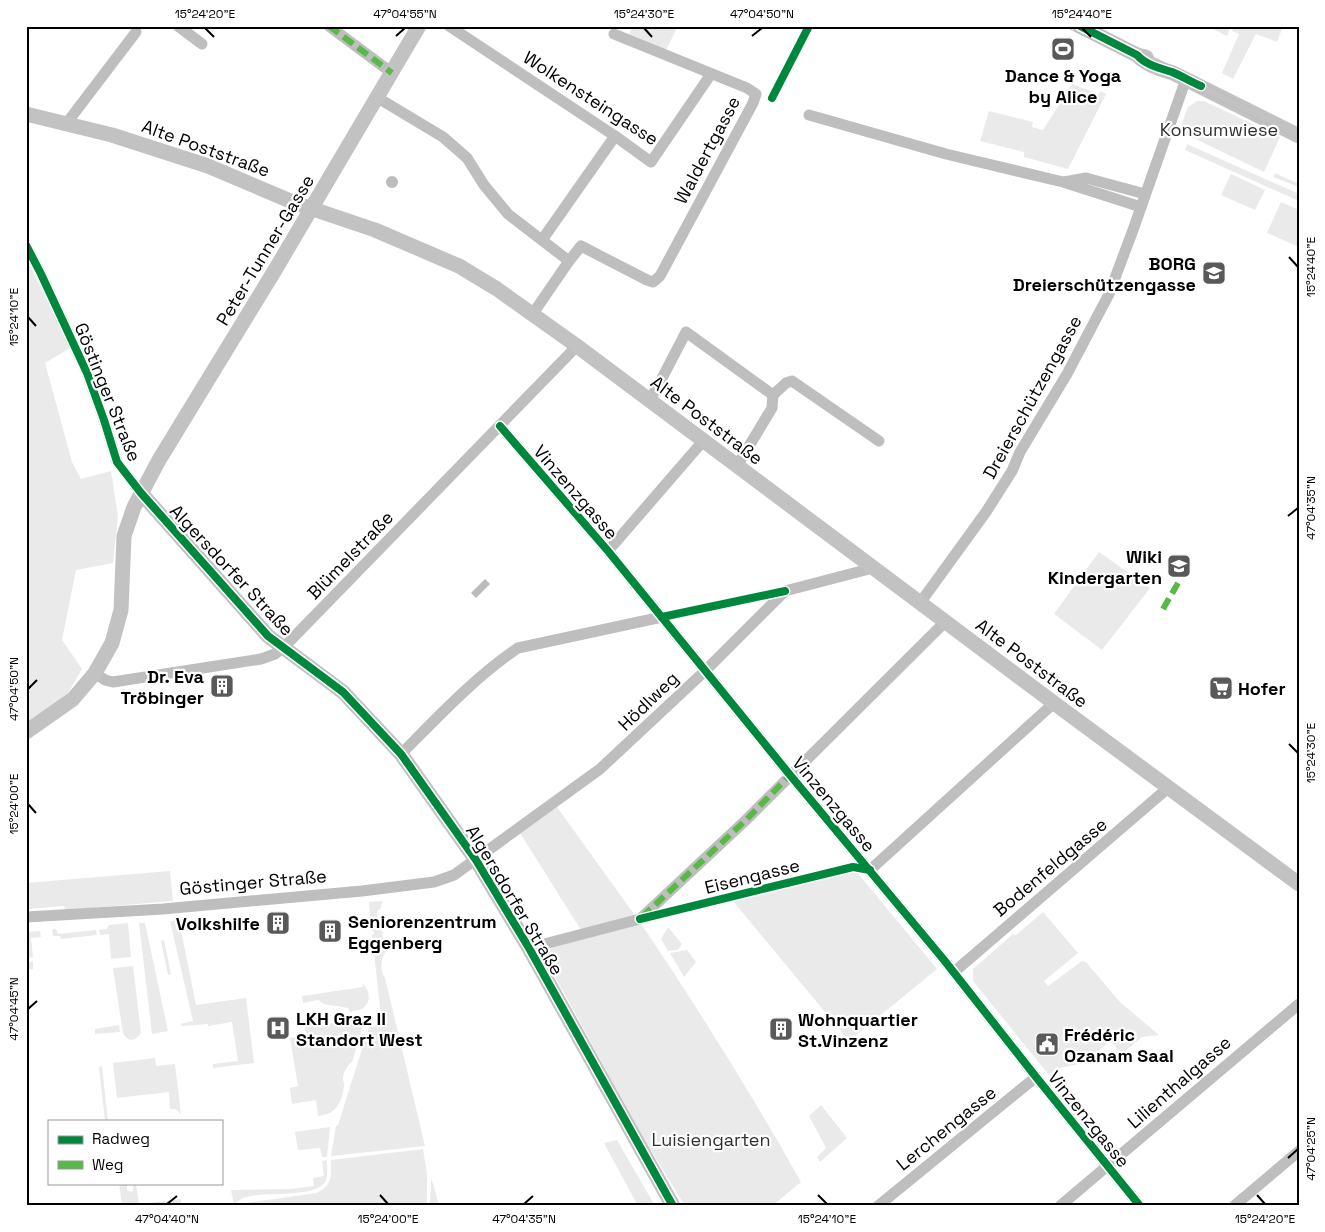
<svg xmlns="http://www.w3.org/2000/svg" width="1325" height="1232" viewBox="0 0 1325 1232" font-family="'Space Grotesk',sans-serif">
<rect width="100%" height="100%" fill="#fff"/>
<!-- green -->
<g fill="#eaeaea">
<path d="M 633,26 L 678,26 L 666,50 L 629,34 Z"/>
<path d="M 1207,26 L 1231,26 L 1227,36 Z"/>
<path d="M 1234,26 L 1283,26 L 1277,42 L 1256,34 L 1233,79 L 1222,73 L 1239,34 L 1232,31 Z"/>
<path d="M 1072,84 L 1099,94 L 1101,91 L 1106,94 L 1068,169 L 1024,157 L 1024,152 L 980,141 L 989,111 L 1033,122 L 1032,127 L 1043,130 Z"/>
<path d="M 1197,101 L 1204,101 L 1280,137 L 1264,172 L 1179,131 L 1188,107 Z"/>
<path d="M 1187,144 L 1299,194 L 1299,201 L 1185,150 Z"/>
<path d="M 1275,173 L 1299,184 L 1299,187 L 1273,177 Z"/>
<path d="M 1231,174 L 1265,190 L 1255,210 L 1221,195 Z"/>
<path d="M 1281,202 L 1299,210 L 1299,247 L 1267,233 Z"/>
<path d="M 26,258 L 70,348 L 45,363 L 72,462 L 81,479 L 111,471 L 118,516 L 113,563 L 76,570 L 62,640 L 82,669 L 68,693 L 26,723 Z"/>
<path d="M 1099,552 L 1150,588 L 1102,650 L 1054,614 Z"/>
<path d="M 557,807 L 636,917 L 581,930 L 520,833 Z"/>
<path d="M 170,871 L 173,901 L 65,910 L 64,906 L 28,909 L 26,906 L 26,883 Z"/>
<path d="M 856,871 L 937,969 L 849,1041 L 733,901 Z"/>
<path d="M 382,901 L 381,908 L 377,911 L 379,928 L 384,933 L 382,934 L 383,938 L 385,938 L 387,950 C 381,957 379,970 385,978 L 425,1146 L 331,1156 L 336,1126 L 338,1125 L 369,1027 L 371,1019 L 371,1027 L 382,1025 L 372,935 L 374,934 L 374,931 L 371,931 L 369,902 Z"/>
<path d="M 1043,912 L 1078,953 L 1044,981 L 1048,986 L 1082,961 L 1086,962 L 1119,1001 L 1159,1035 L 1142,1037 L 1122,1054 L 1110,1041 L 1084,1063 L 1056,1069 L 1049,1075 L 973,981 L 973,969 L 1013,934 L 1016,935 Z"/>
<path d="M 179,920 L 196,1005 L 246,998 L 254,1063 L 213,1068 L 213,1064 L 238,1061 L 232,1022 L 208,1026 L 208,1024 L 183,1026 L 180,1024 L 193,1021 L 170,921 Z"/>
<path d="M 640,922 C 697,1007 751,1093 801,1182 L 772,1206 L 685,1206 L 641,1134 L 541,951 Z"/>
<path d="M 128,923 L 131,957 L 111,959 L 109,934 L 100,935 L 99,930 L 107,929 L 109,925 Z"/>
<path d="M 139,923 L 145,923 L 168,1031 L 152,1034 Z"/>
<path d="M 668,927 L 682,944 L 678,950 L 668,951 L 661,939 Z"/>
<path d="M 54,929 L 56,929 L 58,934 L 96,930 L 97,935 L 61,939 L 60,936 L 53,936 L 52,930 Z"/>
<path d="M 40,931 L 41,937 L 31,938 L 33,957 L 28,958 L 29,962 L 33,961 L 33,969 L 26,970 L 26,932 Z"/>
<path d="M 164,940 L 171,974 L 168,975 L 161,941 Z"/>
<path d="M 687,950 L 696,962 L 684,977 L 670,953 Z"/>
<path d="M 133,966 L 141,1033 C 136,1041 128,1043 123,1033 L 113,968 Z"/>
<path d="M 362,983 C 369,989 373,1002 362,1009 C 359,1010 353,1011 350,1012 L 348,1008 L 324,1004 L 318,1000 L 303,1003 L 302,996 L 363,987 Z"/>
<path d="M 365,1019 L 352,1062 C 347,1066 343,1072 343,1079 C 343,1082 345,1084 344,1087 C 341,1104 336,1114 318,1116 L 316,1100 L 292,1104 L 290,1088 L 298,1086 L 290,1038 L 306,1036 L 305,1027 Z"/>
<path d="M 119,1025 L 120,1032 L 95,1034 L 95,1029 Z"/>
<path d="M 155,1058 L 156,1066 L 175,1064 L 181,1114 L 175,1109 L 170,1109 L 169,1092 L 117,1098 L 113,1063 Z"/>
<path d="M 102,1066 L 108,1121 L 105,1121 L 99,1067 Z"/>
<path d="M 821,1105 L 847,1138 L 820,1162 L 817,1157 L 826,1148 L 809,1116 Z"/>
<path d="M 330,1127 L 327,1157 L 322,1157 L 320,1148 L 298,1150 L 295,1132 Z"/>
<path d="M 617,1140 L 655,1206 L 638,1206 L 604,1143 Z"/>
<path d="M 423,1149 L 427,1173 L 427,1206 L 257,1206 L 253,1204 L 248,1205 L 246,1203 L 317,1193 C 333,1185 331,1176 331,1160 Z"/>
<path d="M 327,1160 C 327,1166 328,1174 326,1180 C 319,1199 264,1191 247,1197 C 241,1198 238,1201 234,1205 L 231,1190 L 290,1189 L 314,1186 L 313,1178 L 324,1176 L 322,1161 Z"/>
<path d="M 431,1180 L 433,1183 L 439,1206 L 430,1206 Z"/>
<path d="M 119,1183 L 127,1183 L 127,1190 L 131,1192 L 133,1191 L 133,1184 L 136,1184 L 139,1204 L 181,1199 L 181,1206 L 122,1206 Z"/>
</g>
<!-- water -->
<g fill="#bcbcbc">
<circle cx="392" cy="182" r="6"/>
<path d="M 485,579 L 490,584 L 476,598 L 471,593 Z"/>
</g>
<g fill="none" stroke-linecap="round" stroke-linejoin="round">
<!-- street -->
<g stroke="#bebebe" stroke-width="11">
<path d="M 178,26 L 202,44"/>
<path d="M 329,26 L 392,73"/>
<path d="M 449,26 L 615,136 L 651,162 L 711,74"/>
<path d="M 378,98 L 443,137 L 467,158 L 484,185 L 508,214 L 569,261"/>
<path d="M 809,115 L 946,154 L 1063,182 L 1141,207"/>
<path d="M 66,124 L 136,32"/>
<path d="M 1064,182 L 1086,178 L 1145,194"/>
<path d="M 542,240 L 615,136"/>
<path d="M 26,245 L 41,274 L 87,373 L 104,420 L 117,462 L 141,493"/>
<path d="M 532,315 L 569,261 L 581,246 L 647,280 L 653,282 L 660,276 L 753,103 L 756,94 L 747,88 L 614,34"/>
<path d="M 649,401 L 659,384 L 686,332 L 773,395 L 786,383 L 792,381 L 879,441"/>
<path d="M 500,426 L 608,551 L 790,775 L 944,960 L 1036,1077 L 1140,1206"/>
<path d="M 737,466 L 772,408 L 773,395"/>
<path d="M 608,551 L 704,440"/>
<path d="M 920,603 L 986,512 L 1012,471 L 1020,452 L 1067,374 L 1109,294 L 1133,230 L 1186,79"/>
<path d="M 95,673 L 105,680 L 113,682 L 261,659 L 275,654 L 289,642 L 577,346"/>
<path d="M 401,754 C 438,717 475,677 518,648 L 662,617"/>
<path d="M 870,870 L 1054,703"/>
<path d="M 26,917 L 163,909 L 362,891 L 434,882 L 454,875 L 600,769 L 706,670 L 785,591 L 873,568"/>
<path d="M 529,948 L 640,919 L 746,820 L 946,621"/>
<path d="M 954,972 L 1168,788"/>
<path d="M 878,1206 L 1036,1077"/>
<path d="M 1060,1206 L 1299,1004"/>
<path d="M 1234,1206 L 1299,1151"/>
</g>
<!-- secondary -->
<g stroke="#c2c2c2" stroke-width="15">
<path d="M 1080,26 L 1137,55 L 1146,57"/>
<path d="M 1137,55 C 1146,65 1160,69 1173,73 L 1299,136"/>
<path d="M 26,114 L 112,135 L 208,166 L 295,203 L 375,230 L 459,266 L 497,289 L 577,346 L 1054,703 L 1299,884"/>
<path d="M 141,493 L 268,636 L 343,692 L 401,754 L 476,860 L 529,948 L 673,1206"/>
<path d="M 26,732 L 73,699 L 95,673 L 112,643 L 121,610 L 124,536 L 134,507 L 159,460 L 275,270 L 419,26"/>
</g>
<!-- tram -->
<g stroke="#bdbdbd" stroke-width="1">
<path d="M 1064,26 L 1299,139"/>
<path d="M 1091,26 L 1177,69 L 1241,103"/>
</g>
<!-- quiet -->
<g stroke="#58b947" stroke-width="6" stroke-dasharray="12 6" stroke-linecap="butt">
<path d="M 329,26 L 392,73"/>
<path d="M 1163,609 L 1178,583"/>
<path d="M 642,917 L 746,820 L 790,775"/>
</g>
<!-- cycleway casing -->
<g stroke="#fff" stroke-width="11">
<g id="cycleway">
<path d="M 1080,26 L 1137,55 C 1146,65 1159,68 1172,72 C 1182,76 1191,82 1201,86"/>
<path d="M 772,98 L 809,26"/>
<path d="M 26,245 L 41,274 L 87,373 L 104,420 L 117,462 L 141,493 L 268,636 L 343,692 L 401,754 L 476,860 L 529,948 L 673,1206"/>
<path d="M 500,426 L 608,551 L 790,775 L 944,960 L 1036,1077 L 1140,1206"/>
<path d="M 662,617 L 785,591"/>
<path d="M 640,919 L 853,867 L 870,870"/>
</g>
</g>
<!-- cycleway -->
<use href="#cycleway" stroke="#00873e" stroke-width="8"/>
</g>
<!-- ticks -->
<path fill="none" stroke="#000" stroke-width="2" d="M 205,28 L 214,37M 644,28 L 652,37M 1082,28 L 1091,37M 396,36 L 405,28M 752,36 L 762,28M 1289,257 L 1298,267M 28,317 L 36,326M 1288,516 L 1298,508M 28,689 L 37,680M 1289,744 L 1298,753M 28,804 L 36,813M 28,1009 L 37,1001M 1288,1158 L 1298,1149M 380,1195 L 388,1204M 818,1195 L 827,1204M 1257,1195 L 1265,1204M 167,1204 L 177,1196M 524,1204 L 533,1196"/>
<!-- icons -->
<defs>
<g id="stadium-square" transform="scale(1.25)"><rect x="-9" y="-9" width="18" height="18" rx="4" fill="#595959" stroke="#fff"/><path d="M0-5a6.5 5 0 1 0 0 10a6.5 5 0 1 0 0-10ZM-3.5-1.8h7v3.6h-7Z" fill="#fff"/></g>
<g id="school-square" transform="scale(1.25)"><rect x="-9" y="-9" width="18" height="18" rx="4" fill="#595959" stroke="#fff"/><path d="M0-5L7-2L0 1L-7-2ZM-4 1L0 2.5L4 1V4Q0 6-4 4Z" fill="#fff"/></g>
<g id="building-square" transform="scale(1.25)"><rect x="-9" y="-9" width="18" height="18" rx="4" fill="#595959" stroke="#fff"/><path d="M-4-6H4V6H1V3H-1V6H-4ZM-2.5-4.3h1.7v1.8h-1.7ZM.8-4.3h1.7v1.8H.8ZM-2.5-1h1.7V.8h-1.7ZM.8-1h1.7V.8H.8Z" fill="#fff"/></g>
<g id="supermarket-square" transform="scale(1.25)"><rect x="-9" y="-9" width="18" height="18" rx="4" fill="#595959" stroke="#fff"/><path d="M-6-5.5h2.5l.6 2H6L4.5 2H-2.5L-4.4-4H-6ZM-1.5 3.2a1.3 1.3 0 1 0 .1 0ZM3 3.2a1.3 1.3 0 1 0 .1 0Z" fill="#fff"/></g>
<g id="hospital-square" transform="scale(1.25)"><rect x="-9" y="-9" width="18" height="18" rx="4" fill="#595959" stroke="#fff"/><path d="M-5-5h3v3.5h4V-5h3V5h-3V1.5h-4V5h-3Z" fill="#fff"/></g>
<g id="civic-square" transform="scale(1.25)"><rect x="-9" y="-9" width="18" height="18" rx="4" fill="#595959" stroke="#fff"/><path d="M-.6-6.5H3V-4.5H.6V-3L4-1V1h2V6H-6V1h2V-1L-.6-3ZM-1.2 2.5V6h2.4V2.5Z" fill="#fff"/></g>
</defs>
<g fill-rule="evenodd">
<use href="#stadium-square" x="1063" y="49"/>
<use href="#school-square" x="1214" y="273"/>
<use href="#school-square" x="1179" y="566"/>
<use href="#building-square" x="222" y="686"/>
<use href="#supermarket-square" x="1221" y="688"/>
<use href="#building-square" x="278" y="923"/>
<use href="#building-square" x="330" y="931"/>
<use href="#hospital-square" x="278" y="1028"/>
<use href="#building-square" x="781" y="1029"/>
<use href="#civic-square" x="1047" y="1044"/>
</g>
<g text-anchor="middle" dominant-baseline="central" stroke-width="4.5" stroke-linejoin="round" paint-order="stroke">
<!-- poi labels -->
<g font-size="18" font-weight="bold" fill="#000" stroke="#fff" text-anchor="start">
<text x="1063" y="75" text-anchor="middle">Dance &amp; Yoga<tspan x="1063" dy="21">by Alice</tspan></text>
<text x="1196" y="263" text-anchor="end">BORG<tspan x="1196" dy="21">Dreierschützengasse</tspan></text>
<text x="1162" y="556" text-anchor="end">Wiki<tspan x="1162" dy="21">Kindergarten</tspan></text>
<text x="204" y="676" text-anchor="end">Dr. Eva<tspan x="204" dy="21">Tröbinger</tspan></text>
<text x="1238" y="688">Hofer</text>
<text x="348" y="921">Seniorenzentrum<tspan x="348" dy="21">Eggenberg</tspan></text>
<text x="260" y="923" text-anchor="end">Volkshilfe</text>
<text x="296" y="1018">LKH Graz II<tspan x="296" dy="21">Standort West</tspan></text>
<text x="798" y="1019">Wohnquartier<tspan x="798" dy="21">St.Vinzenz</tspan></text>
<text x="1064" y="1034">Frédéric<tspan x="1064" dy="21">Ozanam Saal</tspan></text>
</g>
<!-- street labels -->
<g font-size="18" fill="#000" stroke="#fff">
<text transform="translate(591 98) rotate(33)">Wolkensteingasse</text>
<text transform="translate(206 148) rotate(20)">Alte Poststraße</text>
<text transform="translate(707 150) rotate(-62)">Waldertgasse</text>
<text transform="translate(265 250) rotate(-59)">Peter-Tunner-Gasse</text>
<text transform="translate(108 392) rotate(68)">Göstinger Straße</text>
<text transform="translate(1032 397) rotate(-61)">Dreierschützengasse</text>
<text transform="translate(707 420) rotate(37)">Alte Poststraße</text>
<text transform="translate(576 492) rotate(49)">Vinzenzgasse</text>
<text transform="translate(350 555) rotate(-46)">Blümelstraße</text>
<text transform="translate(232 570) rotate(47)">Algersdorfer Straße</text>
<text transform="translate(1032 663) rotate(37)">Alte Poststraße</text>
<text transform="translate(648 701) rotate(-44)">Hödlweg</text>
<text transform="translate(834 804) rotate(50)">Vinzenzgasse</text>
<text transform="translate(1050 867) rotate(-40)">Bodenfeldgasse</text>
<text transform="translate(752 876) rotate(-14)">Eisengasse</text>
<text transform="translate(253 882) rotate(-5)">Göstinger Straße</text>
<text transform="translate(515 900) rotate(59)">Algersdorfer Straße</text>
<text transform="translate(1179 1082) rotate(-41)">Lilienthalgasse</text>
<text transform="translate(1089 1119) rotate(51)">Vinzenzgasse</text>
<text transform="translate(946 1128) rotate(-39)">Lerchengasse</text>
</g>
<!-- park labels -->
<g font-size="18" fill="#303030" stroke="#fff">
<text x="1219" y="129">Konsumwiese</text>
<text x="711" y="1139">Luisiengarten</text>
</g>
</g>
<!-- border -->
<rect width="1325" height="1232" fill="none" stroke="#ffffff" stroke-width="55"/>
<!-- legend -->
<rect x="48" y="1120" width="175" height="65" fill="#ffffff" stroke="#999999"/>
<rect x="58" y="1136" width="25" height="8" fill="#00873e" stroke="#999999"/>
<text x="92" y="1144" font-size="15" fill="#000000">Radweg</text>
<rect x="58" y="1161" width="25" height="8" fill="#58b947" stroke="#999999"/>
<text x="92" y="1170" font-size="15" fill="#000000">Weg</text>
<rect x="28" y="28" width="1270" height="1176" fill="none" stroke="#000" stroke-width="2"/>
<g font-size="12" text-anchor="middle" fill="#000">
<text x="205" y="18">15°24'20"E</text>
<text x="405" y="18">47°04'55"N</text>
<text x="644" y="18">15°24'30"E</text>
<text x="762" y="18">47°04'50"N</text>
<text x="1082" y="18">15°24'40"E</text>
<text transform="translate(1311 267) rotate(-90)" y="4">15°24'40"E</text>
<text transform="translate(14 317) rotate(-90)" y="4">15°24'10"E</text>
<text transform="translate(1311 508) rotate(-90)" y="4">47°04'35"N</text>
<text transform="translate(14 689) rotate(-90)" y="4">47°04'50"N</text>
<text transform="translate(1311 753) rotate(-90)" y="4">15°24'30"E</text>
<text transform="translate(14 804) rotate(-90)" y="4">15°24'00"E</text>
<text transform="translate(14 1009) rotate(-90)" y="4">47°04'45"N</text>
<text transform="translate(1311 1149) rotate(-90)" y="4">47°04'25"N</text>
<text x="167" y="1223">47°04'40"N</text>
<text x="388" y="1223">15°24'00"E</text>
<text x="524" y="1223">47°04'35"N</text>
<text x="827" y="1223">15°24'10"E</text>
<text x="1265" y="1223">15°24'20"E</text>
</g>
</svg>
